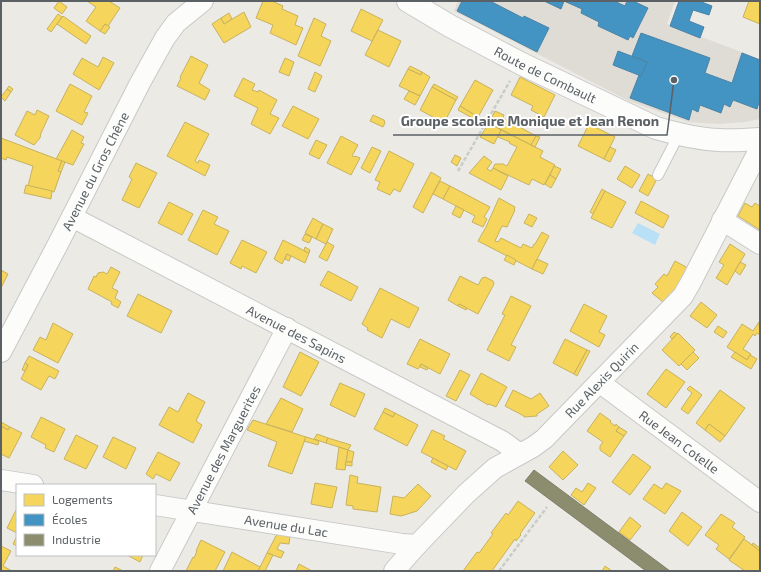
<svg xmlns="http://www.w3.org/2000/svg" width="761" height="572" viewBox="0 0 761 572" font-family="'Exo 2',sans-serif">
<rect width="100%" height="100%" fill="#eceae5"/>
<!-- education -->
<path fill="#dedcd5" d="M 458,1 L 675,1 L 667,24 L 760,59 L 760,119 L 745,122 L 719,124 L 688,122 L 629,101 L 454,11 Z"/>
<!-- water -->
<path fill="#b8e1f7" d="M 638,223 L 660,234 L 655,245 L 632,233 Z"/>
<!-- homes -->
<g fill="#f6d55c" stroke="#c7b25e">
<path d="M 59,1 L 67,7 L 62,14 L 54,8 Z"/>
<path d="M 87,1 L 109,1 L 120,8 L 108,26 L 105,24 L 100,31 L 86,21 L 96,7 Z"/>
<path d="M 263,1 L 272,1 L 283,6 L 282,9 L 298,16 L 295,25 L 303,28 L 296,45 L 270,33 L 273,25 L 256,18 Z"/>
<path d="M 749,1 L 760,1 L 760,24 L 743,17 Z"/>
<path d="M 361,9 L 383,20 L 372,41 L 351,31 Z"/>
<path d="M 244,12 L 251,27 L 224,43 L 212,24 L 221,18 L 224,24 Z"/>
<path d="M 229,13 L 232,19 L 224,24 L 221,18 Z"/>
<path d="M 58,14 L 62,17 L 51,32 L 47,29 Z"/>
<path d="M 63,16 L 91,36 L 86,44 L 57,24 Z"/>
<path d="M 314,18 L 326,24 L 321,36 L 331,41 L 320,66 L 298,56 Z"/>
<path d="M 105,24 L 110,27 L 105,34 L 100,31 Z"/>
<path d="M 378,30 L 401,41 L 389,67 L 365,55 Z"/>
<path d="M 191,56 L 208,65 L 199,83 L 210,90 L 205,100 L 177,86 L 181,78 L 180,77 Z"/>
<path d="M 103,57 L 114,63 L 99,90 L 73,74 L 82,58 L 98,67 Z"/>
<path d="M 285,58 L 294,62 L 289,76 L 279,72 Z"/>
<path d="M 410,66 L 422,72 L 421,75 L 408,69 Z"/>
<path d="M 408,69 L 421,75 L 422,72 L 430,77 L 420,96 L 399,86 Z"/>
<path d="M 315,72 L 322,76 L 315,92 L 308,89 Z"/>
<path d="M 520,77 L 555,95 L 544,117 L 531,110 L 533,106 L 511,95 Z"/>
<path d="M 243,78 L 255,84 L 252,90 L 258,92 L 259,90 L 277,100 L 270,114 L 279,118 L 270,134 L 251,124 L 258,108 L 234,96 Z"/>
<path d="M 475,80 L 493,90 L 478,117 L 460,106 Z"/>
<path d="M 70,84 L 92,96 L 84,112 L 88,113 L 82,125 L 56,111 Z"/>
<path d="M 434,84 L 458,97 L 456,100 L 432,87 Z"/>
<path d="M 9,86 L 13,89 L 11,92 L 7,89 Z"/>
<path d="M 432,87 L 456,100 L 444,123 L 420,110 Z"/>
<path d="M 7,89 L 11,92 L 5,101 L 1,97 Z"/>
<path d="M 409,91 L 420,96 L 415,105 L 404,99 Z"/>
<path d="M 293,106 L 319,119 L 308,139 L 282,126 Z"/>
<path d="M 460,106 L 478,117 L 476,120 L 458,110 Z"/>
<path d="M 37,110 L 49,116 L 41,133 L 40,138 L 34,145 L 15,135 L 27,111 L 35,115 Z"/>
<path d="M 495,111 L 504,115 L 503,118 L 536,136 L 531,145 L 489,123 Z"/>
<path d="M 373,115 L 384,120 L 385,123 L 383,127 L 370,121 Z"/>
<path d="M 185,122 L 209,134 L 195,161 L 198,163 L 199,160 L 210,165 L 205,176 L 167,156 Z"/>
<path d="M 489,123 L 501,130 L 494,144 L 480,137 Z"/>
<path d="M 589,124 L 615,137 L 604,159 L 578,146 Z"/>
<path d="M 72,130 L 84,137 L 81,143 L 84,144 L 73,165 L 56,159 Z"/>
<path d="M 501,130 L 543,151 L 540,157 L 555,165 L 544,185 L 532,179 L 529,185 L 493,168 L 495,164 L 503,164 L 507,166 L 517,147 L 509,143 L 510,142 L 498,137 Z"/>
<path d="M 341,136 L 358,145 L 352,156 L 354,157 L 355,156 L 360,158 L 351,175 L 327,163 Z"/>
<path d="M 536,136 L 540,137 L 535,147 L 531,145 Z"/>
<path d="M 1,138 L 62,161 L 58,171 L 61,172 L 54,192 L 28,186 L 33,166 L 7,157 L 6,160 L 1,158 Z"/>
<path d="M 316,140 L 327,145 L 319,159 L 309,154 Z"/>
<path d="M 372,147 L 381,151 L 370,173 L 361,168 Z"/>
<path d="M 610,147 L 616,150 L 610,162 L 604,159 Z"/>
<path d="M 389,151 L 414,164 L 400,192 L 394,189 L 390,195 L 377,189 L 380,182 L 375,180 Z"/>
<path d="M 455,155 L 461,158 L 457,166 L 451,162 Z"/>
<path d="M 484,156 L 492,162 L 487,169 L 491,171 L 493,168 L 508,176 L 501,190 L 469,173 Z"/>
<path d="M 62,161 L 65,162 L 61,172 L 58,171 Z"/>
<path d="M 136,163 L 157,173 L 139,208 L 122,200 L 132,179 L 129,177 Z"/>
<path d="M 554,166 L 561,169 L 556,179 L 550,175 Z"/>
<path d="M 625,166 L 640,175 L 632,188 L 617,179 Z"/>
<path d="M 431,172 L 441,178 L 423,213 L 413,207 Z"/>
<path d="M 648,174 L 657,179 L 648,196 L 639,191 Z"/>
<path d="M 550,175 L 556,179 L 551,188 L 545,184 Z"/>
<path d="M 440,181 L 450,186 L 443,199 L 433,194 Z"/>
<path d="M 26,185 L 52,191 L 51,199 L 24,193 Z"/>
<path d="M 450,186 L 490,207 L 484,217 L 487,219 L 483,227 L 472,222 L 475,216 L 443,199 Z"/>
<path d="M 602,189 L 605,191 L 594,214 L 590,212 Z"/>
<path d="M 605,191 L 626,202 L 612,228 L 591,218 Z"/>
<path d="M 499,198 L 515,207 L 514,210 L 515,210 L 507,227 L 502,226 L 495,241 L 498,242 L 501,238 L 521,248 L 523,244 L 532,248 L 534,244 L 535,244 L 542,232 L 549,236 L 532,269 L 478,241 L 486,227 Z"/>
<path d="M 641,201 L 669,216 L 663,228 L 635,213 Z"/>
<path d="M 169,202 L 193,214 L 182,235 L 158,223 Z"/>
<path d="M 745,203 L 752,207 L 755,203 L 760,206 L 760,230 L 738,216 Z"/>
<path d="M 456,206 L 464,210 L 460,218 L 452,214 Z"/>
<path d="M 203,210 L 218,217 L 214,224 L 229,231 L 217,255 L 188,240 Z"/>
<path d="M 529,214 L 537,218 L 532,227 L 524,223 Z"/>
<path d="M 313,218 L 323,224 L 316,239 L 305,233 Z"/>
<path d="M 323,224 L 333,229 L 326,244 L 316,239 Z"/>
<path d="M 305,234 L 312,237 L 309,243 L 302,240 Z"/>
<path d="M 242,240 L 267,252 L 256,273 L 242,266 L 241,269 L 230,263 Z"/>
<path d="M 283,240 L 309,253 L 305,263 L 287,254 L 282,264 L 274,259 Z"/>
<path d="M 327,242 L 334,246 L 327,261 L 319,257 Z"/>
<path d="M 730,244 L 745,254 L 727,285 L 716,278 L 724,265 L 719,262 Z"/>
<path d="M 305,247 L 310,250 L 309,253 L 304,251 Z"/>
<path d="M 287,254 L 291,256 L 289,261 L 285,259 Z"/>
<path d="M 507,255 L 516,260 L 514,265 L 504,260 Z"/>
<path d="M 537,259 L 548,264 L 543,274 L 532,269 Z"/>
<path d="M 675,261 L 688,268 L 681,283 L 663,302 L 652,293 L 658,287 L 655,284 L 664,274 L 667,276 Z"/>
<path d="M 740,262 L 746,265 L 740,275 L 735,271 Z"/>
<path d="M 111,267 L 120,272 L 112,288 L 118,291 L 115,298 L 121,302 L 118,308 L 111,304 L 112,302 L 88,289 L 94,276 L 96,277 L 98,273 L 103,272 L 107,274 Z"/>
<path d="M 1,270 L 8,274 L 1,288 Z"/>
<path d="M 328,271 L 358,287 L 351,301 L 320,285 Z"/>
<path d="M 460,276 L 478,285 L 482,278 L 485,277 L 493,281 L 494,284 L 478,314 L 459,304 L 458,306 L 448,300 Z"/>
<path d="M 380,288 L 419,308 L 409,328 L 391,319 L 382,338 L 367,330 L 368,328 L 362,324 Z"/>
<path d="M 138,294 L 172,311 L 161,333 L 127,316 Z"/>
<path d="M 511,296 L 531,306 L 511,345 L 516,347 L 509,361 L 487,350 L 505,315 L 502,314 Z"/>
<path d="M 701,302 L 717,315 L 707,328 L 690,316 Z"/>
<path d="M 459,304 L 467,308 L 466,310 L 458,306 Z"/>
<path d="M 584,304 L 607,316 L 599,332 L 605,335 L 599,347 L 570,331 Z"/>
<path d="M 759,322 L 760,335 L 757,333 L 755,336 L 753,334 L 743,349 L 751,354 L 747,360 L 727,347 L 742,324 L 753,331 Z"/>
<path d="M 53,323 L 73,334 L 58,363 L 33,350 L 40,337 L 46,340 Z"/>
<path d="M 718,326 L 727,332 L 723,338 L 714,332 Z"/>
<path d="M 674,332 L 677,334 L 672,339 L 670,337 Z"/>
<path d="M 678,333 L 695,350 L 679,366 L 662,350 Z"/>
<path d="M 420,339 L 450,354 L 440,374 L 421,364 L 418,369 L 407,364 Z"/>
<path d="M 565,339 L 587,350 L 574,374 L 553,363 Z"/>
<path d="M 587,350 L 590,351 L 577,376 L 574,374 Z"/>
<path d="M 300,352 L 319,362 L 301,396 L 283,387 Z"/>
<path d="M 693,352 L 699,358 L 687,370 L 681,364 Z"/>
<path d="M 735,352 L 747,360 L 750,355 L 757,359 L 751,369 L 731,357 Z"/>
<path d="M 29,356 L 59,371 L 55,379 L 49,376 L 41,390 L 21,379 L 28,365 L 25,363 Z"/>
<path d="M 25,363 L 28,365 L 25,371 L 22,370 Z"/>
<path d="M 421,364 L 428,368 L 427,370 L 420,367 Z"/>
<path d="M 666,369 L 685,382 L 666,408 L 647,394 Z"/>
<path d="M 460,370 L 470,375 L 456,401 L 446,396 Z"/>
<path d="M 481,373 L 507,387 L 496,407 L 489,404 L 488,405 L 470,394 Z"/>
<path d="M 340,383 L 365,394 L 355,417 L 330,405 Z"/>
<path d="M 690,386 L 702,395 L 688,414 L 681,409 L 692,393 L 687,389 Z"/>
<path d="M 513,390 L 531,399 L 540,393 L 549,406 L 537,414 L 537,416 L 524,417 L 524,416 L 505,406 Z"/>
<path d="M 720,390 L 745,408 L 725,436 L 709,424 L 705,430 L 696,423 Z"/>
<path d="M 188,393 L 205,402 L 196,421 L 202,425 L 193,443 L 159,425 L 169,407 L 178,412 Z"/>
<path d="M 281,398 L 303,409 L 292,432 L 266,424 Z"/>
<path d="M 385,408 L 395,413 L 393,417 L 383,412 Z"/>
<path d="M 383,412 L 393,417 L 395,413 L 418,425 L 407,446 L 374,429 Z"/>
<path d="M 600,413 L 611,421 L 610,422 L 615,426 L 616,424 L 619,427 L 616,431 L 624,436 L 610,457 L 600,450 L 600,446 L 603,442 L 587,431 Z"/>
<path d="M 41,417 L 65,429 L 54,452 L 45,448 L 46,445 L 31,437 Z"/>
<path d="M 253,420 L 306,437 L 292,474 L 268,466 L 277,442 L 247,430 Z"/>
<path d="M 1,422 L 10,427 L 8,430 L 1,426 Z"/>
<path d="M 709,424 L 725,436 L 720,442 L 705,430 Z"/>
<path d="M 1,426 L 8,430 L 10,427 L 22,433 L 9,458 L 1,454 Z"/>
<path d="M 619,427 L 627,432 L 624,436 L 616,431 Z"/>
<path d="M 432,430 L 445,436 L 443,439 L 466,451 L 456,470 L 421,452 Z"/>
<path d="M 317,434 L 328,438 L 326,443 L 314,439 Z"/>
<path d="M 76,435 L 98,446 L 86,469 L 64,459 Z"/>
<path d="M 113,437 L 136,448 L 126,469 L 103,457 Z"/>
<path d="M 306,437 L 319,441 L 318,445 L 304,441 Z"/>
<path d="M 328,438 L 351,445 L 348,450 L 326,443 Z"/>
<path d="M 339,447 L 348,450 L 345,470 L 336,469 Z"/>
<path d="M 348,450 L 354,452 L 352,462 L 346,462 Z"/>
<path d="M 563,451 L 578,465 L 563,480 L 549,467 Z"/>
<path d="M 158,452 L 180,463 L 170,481 L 156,474 L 153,479 L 146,474 Z"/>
<path d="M 633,454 L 651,467 L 630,495 L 612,482 Z"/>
<path d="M 433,458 L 448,466 L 446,470 L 431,462 Z"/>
<path d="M 346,462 L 352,462 L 352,466 L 345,465 Z"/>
<path d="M 350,475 L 358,477 L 357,483 L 381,487 L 377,512 L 353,509 L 353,506 L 346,505 Z"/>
<path d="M 315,483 L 337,487 L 332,508 L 311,504 Z"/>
<path d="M 588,483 L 596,488 L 584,505 L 571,495 L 576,488 L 582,492 Z"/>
<path d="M 666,483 L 681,491 L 665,514 L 643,499 L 654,484 L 662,489 Z"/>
<path d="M 418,484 L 431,496 L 417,511 L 401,516 L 390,514 L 393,496 L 404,498 Z"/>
<path d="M 518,501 L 535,513 L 520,534 L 521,535 L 516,541 L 515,539 L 492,571 L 463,571 L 477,552 L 479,553 L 493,534 L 491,533 L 506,513 L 508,515 Z"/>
<path d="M 16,510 L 17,511 L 17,533 L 7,528 Z"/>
<path d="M 682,512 L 702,527 L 688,546 L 669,531 Z"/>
<path d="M 721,514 L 735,523 L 732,527 L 745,537 L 729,559 L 716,549 L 719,545 L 705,535 Z"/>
<path d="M 630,517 L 641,526 L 630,540 L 619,532 Z"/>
<path d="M 277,534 L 290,536 L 289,544 L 280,543 L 277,549 L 284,552 L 281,558 L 267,553 Z"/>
<path d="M 17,536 L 17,546 L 13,544 Z"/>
<path d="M 744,539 L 760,551 L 760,571 L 749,571 L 747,570 L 746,571 L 745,571 L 729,560 Z"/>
<path d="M 201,540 L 225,552 L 215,571 L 186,571 L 193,557 L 194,558 L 197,551 L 196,551 Z"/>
<path d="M 753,543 L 760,548 L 760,551 L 752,545 Z"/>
<path d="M 1,546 L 11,551 L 3,566 L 12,571 L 1,571 Z"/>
<path d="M 232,552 L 260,567 L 258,571 L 223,571 Z"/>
<path d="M 267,553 L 273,555 L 265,571 L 258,571 Z"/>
<path d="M 127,555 L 143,555 L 140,562 Z"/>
<path d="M 299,564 L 312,571 L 296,571 Z"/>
<path d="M 605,566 L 612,571 L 602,571 Z"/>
<path d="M 115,567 L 123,571 L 113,571 Z"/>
</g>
<!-- schools -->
<g fill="#4393c3" stroke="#4a84a6">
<path d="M 462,1 L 490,1 L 523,18 L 524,16 L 549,28 L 537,52 L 457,11 Z"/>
<path d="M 544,1 L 614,1 L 625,6 L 627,1 L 633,1 L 648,8 L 633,38 L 630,36 L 628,40 L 598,26 L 599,22 L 581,13 L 582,9 L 564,1 L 561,9 Z"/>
<path d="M 679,1 L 699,1 L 712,6 L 709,15 L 693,10 L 689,21 L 704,27 L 700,38 L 670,26 Z"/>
<path d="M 641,33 L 710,58 L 705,73 L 732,83 L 742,53 L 760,60 L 760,99 L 757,109 L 733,100 L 730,107 L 724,104 L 721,113 L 700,105 L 698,112 L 692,109 L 689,120 L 630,98 L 639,75 L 641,76 L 647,62 L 632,56 Z"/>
<path d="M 618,51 L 647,62 L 641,76 L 613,65 Z"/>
</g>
<!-- industry -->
<path fill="#8c8c6e" stroke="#7d7f6b" d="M 534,470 L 670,571 L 646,571 L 525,481 Z"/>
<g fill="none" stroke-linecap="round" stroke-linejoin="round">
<!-- lane casing -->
<g stroke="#c8c8c8" stroke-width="12">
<path id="lane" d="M 658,175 L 679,134"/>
</g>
<!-- street casing -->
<g stroke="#c8c8c8" stroke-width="22">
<g id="street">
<path id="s1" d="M 72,217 L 502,441 L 520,454"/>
<path d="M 722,220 L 760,244"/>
<path id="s2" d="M 1,352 L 58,244 L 140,83 L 165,38 L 176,23 L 203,1"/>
<path id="s3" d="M 599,382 L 760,502"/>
<path d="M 1,480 L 33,485"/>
<path id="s4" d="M 155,505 L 402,544 L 417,545"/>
<path id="s5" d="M 160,571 L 287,328"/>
<path id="s6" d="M 394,571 L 417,545 L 466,494 L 495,468 L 533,447 L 544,439 L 683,296 L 691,282 L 760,148"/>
</g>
</g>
<!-- secondary casing -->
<g stroke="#c9c9c9" stroke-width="24">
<g id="secondary">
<path id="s7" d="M 408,1 L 450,26 L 520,63 L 656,128 C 677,134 697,139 719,140 C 732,141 746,140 760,139"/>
</g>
</g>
<!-- path -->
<g stroke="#c7cdc9" stroke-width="2.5" stroke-dasharray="4 2" stroke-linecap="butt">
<path d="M 458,171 L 510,81"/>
<path d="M 499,571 L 547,507"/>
</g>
<!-- lane -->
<use href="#lane" stroke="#fcfcfb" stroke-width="10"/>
<!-- street -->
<use href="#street" stroke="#fcfcfb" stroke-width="20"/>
<!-- secondary -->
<use href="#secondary" stroke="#fcfcfb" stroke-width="22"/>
</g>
<g text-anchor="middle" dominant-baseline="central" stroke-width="4" stroke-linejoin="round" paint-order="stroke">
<!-- street labels -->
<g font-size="13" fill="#5a6064" stroke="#fff">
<text stroke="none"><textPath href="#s7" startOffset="156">Route de Combault</textPath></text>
<text stroke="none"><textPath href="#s2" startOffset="204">Avenue du Gros Chêne</textPath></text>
<text stroke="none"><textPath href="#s1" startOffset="253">Avenue des Sapins</textPath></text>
<text stroke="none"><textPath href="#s6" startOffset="284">Rue Alexis Quirin</textPath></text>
<text stroke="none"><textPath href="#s3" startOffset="100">Rue Jean Cotelle</textPath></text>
<text stroke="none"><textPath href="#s5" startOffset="137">Avenue des Marguerites</textPath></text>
<text stroke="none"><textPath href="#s4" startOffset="133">Avenue du Lac</textPath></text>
</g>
</g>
<!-- callouts -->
<path fill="none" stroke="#5a6064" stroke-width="1.5" d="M674 80L667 135H393"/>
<circle fill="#5a6064" stroke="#fff" stroke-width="1.5" cx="674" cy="80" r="4"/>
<g font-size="14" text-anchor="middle" font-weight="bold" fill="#5a6064" stroke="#fff" stroke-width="4" stroke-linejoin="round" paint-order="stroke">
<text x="530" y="126">Groupe scolaire Monique et Jean Renon</text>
</g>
<!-- border -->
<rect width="761" height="572" fill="none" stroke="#5a6064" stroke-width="4"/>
<!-- legend -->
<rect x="16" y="484" width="140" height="72" fill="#ffffff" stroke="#bdbfc1"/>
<rect x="24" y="494" width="20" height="12" fill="#f6d55c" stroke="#bdbfc1"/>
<text x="52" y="504" font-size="12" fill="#5a6064">Logements</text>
<rect x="24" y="514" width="20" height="12" fill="#4393c3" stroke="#bdbfc1"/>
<text x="52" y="524" font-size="12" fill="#5a6064">Écoles</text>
<rect x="24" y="534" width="20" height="12" fill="#8c8c6e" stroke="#bdbfc1"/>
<text x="52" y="544" font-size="12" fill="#5a6064">Industrie</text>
</svg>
